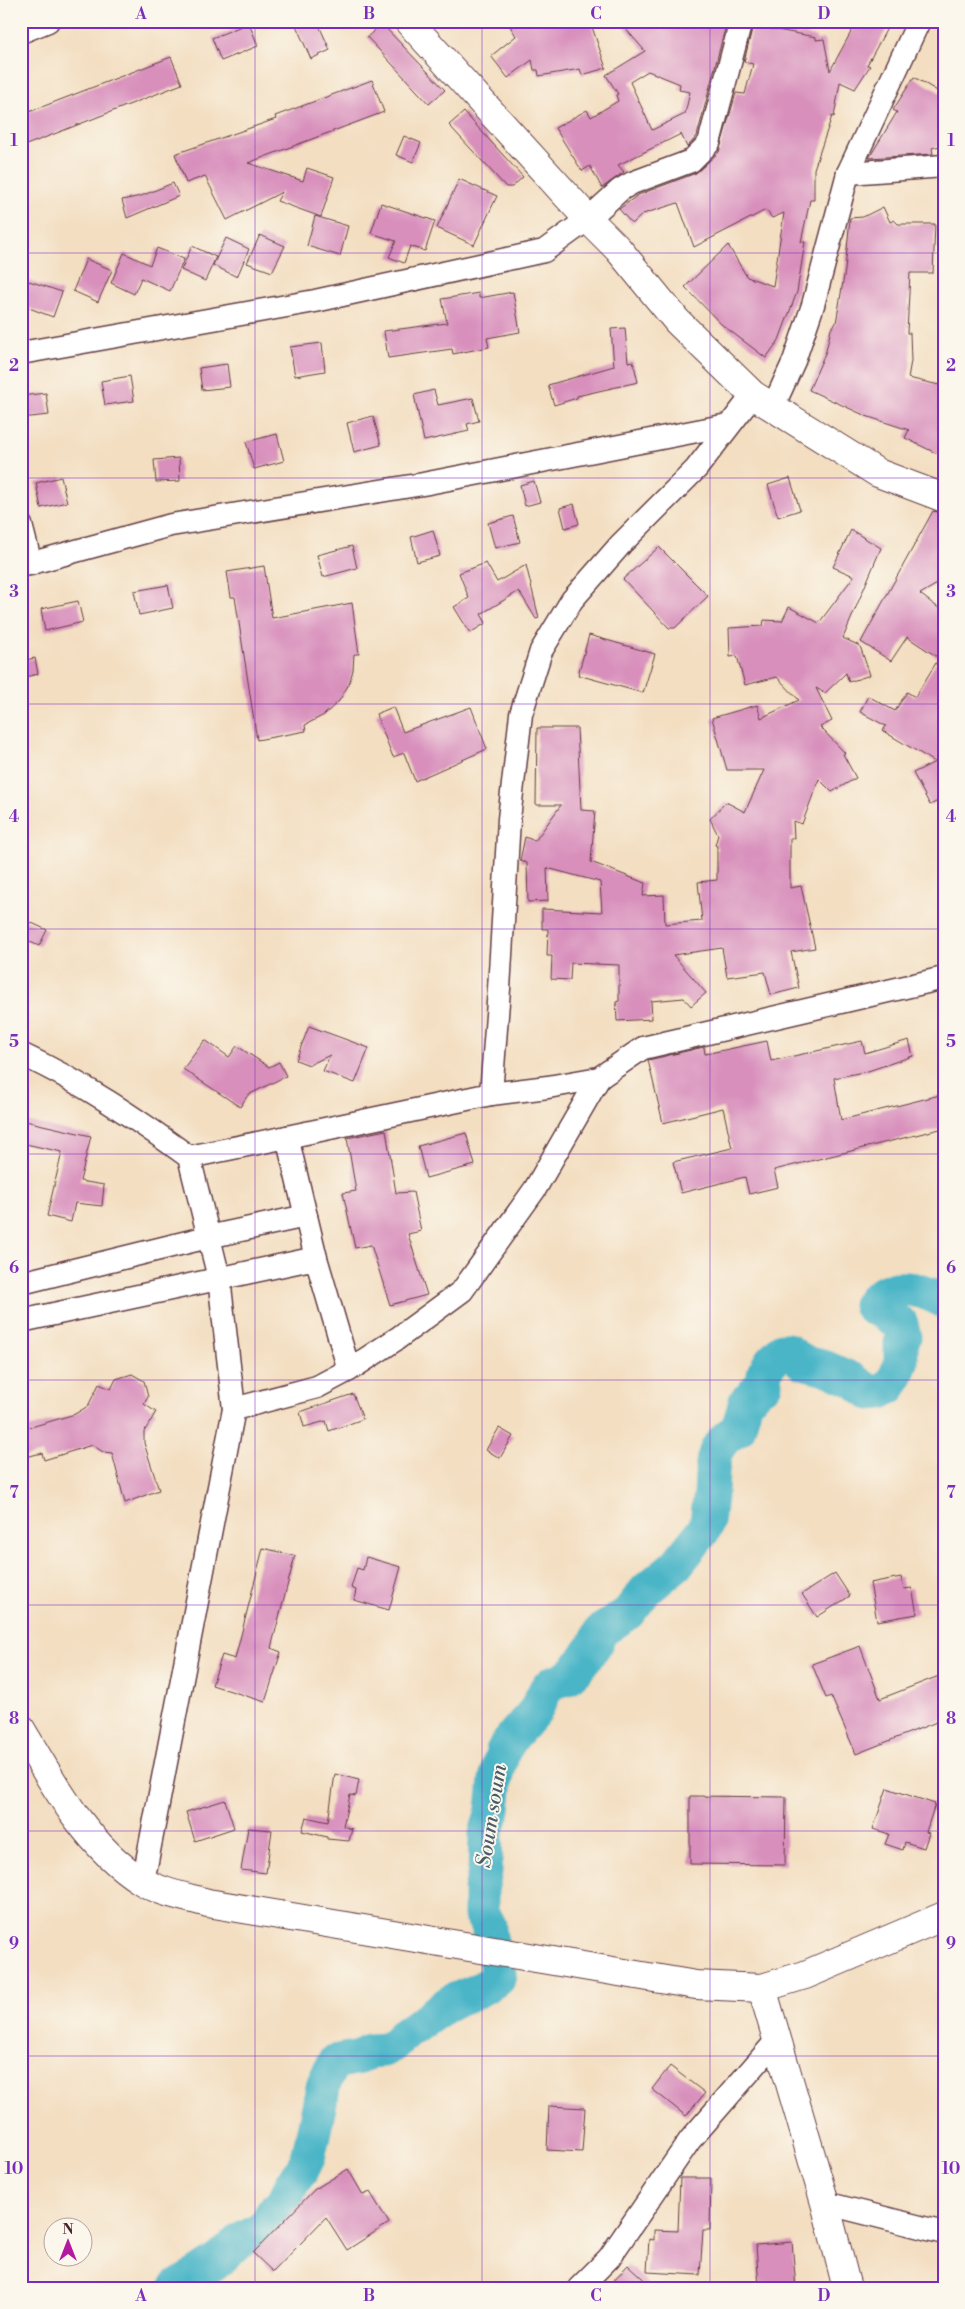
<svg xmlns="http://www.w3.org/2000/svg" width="965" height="2309" viewBox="0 0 965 2309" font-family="'Libre Bodoni',serif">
<rect width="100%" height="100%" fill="#fbf7ec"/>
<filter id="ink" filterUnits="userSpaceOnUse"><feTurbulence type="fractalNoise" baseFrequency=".02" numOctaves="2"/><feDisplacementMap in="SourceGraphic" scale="10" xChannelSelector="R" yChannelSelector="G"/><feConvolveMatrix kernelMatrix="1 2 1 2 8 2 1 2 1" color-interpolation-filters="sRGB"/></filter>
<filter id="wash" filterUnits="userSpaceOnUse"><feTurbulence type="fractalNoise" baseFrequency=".0096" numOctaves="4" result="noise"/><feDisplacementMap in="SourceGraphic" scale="20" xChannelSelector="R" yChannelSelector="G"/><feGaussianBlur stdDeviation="1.12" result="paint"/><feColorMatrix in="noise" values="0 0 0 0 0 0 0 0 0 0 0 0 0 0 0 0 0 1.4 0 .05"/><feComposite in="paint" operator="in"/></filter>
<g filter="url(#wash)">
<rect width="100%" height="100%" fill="#f3dec1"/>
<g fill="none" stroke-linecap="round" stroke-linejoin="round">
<!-- river -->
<path stroke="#4ab5c7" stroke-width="35" d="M 176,2288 L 219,2260 L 241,2240 L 259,2231 L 268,2221 L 274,2209 L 283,2203 L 294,2180 L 302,2170 L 308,2158 L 324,2083 L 334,2062 L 360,2057 L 369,2051 L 383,2050 L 393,2045 L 401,2037 L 450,2002 L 477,1991 L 498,1979 L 499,1973 L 489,1933 L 489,1925 L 481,1915 L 481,1890 L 485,1872 L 486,1834 L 493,1810 L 496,1779 L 503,1751 L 513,1736 L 535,1711 L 546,1689 L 552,1683 L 567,1678 L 577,1669 L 594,1646 L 601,1631 L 628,1613 L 646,1590 L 676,1565 L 703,1531 C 708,1523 708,1515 709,1505 C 709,1501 711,1498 711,1494 C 713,1464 709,1446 738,1429 L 746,1401 C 753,1397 752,1390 765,1384 L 764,1373 L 771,1361 L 782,1350 L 787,1350 L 802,1362 L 826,1368 L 853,1380 L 871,1393 L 881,1392 L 890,1387 L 895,1378 L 901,1363 L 901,1343 L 904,1337 L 901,1324 L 881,1311 L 872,1308 L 870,1305 C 888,1279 921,1289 944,1301"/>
</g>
<g id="blocks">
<!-- building -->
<g fill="#d88fbc" fill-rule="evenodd">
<path d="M 294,21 L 317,21 L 330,50 L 311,59 Z"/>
<path d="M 507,21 L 590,21 L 606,68 L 582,75 L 580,69 L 539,76 L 538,70 L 534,70 L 532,60 L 508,78 L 491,56 L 516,36 Z"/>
<path d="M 619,21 L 727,21 L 697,136 L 687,147 L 681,134 L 618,165 L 624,172 L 602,188 L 590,166 L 582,171 L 555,128 L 587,110 L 591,117 L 618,101 L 616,95 L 618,94 L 606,75 L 645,51 ZM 648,71 L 680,84 L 679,90 L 690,92 L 685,114 L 652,130 L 630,82 Z"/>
<path d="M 754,21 L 768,21 L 766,28 L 816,37 L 816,40 L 824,39 L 830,71 L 857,21 L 891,21 L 867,65 L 870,66 L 855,89 L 840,82 L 834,117 L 832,116 L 814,169 L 814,200 L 810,200 L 801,242 L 805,242 L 797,292 L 779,340 L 766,358 L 721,324 L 685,287 L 728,245 L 747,277 L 773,286 L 784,213 L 772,218 L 766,210 L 694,247 L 678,203 L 643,214 L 632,224 L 619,209 L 638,195 L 696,173 L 719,152 L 736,93 L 745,94 L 753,64 L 744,62 Z"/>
<path d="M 249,23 L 258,46 L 221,61 L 212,38 Z"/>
<path d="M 382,24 L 445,90 L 429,104 L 367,37 Z"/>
<path d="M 171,57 L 182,84 L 21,147 L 21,115 Z"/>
<path d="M 914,77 L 944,95 L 944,145 L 932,148 L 933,154 L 869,158 L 897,112 L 893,110 Z"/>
<path d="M 372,80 L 384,112 L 248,163 L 303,181 L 307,168 L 334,177 L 321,217 L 277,201 L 282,192 L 227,220 L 205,176 L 186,183 L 175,154 L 276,119 L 275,116 Z"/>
<path d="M 464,112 L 523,177 L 512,187 L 506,187 L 449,125 Z"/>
<path d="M 404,136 L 421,143 L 413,162 L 396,155 Z"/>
<path d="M 459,179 L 497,196 L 474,245 L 437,228 Z"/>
<path d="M 173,183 L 179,196 L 127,218 L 122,200 L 141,196 Z"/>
<path d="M 381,203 L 435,221 L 425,251 L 410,246 L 404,263 L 389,257 L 396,241 L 371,233 Z"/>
<path d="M 883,207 L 890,222 L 894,220 L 898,224 L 935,224 L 933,273 L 910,273 L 907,333 L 910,333 L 911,361 L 908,378 L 944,386 L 944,406 L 938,429 L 944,431 L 944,457 L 905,438 L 909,430 L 866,416 L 809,390 L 826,351 L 831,329 L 836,323 L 845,270 L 850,218 L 863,217 Z"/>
<path d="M 315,216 L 348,226 L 340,256 L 307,246 Z"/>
<path d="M 260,235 L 285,246 L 272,272 L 247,263 Z"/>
<path d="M 226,238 L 249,249 L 237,277 L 213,265 Z"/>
<path d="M 192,246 L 216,257 L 205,281 L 181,270 Z"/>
<path d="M 157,248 L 184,259 L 170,291 L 141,278 L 134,294 L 111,283 L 124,253 L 150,265 Z"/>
<path d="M 86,259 L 112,270 L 98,302 L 73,291 Z"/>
<path d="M 29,281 L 62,292 L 53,317 L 21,305 L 21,299 Z"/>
<path d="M 513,292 L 520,332 L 487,338 L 489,347 L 453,354 L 452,349 L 388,358 L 384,331 L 447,323 L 442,299 L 479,293 L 479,298 Z"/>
<path d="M 625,328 L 628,362 L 633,361 L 638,382 L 577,396 L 577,398 L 554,405 L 548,385 L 614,366 L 611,329 Z"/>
<path d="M 322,343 L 325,371 L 295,376 L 290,347 Z"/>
<path d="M 227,364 L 230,387 L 202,390 L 199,368 Z"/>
<path d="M 130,376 L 134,401 L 105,405 L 101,381 Z"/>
<path d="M 434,390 L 438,405 L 473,398 L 479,421 L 467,424 L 469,431 L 424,441 L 414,395 Z"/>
<path d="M 46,393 L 49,415 L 21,418 L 21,396 Z"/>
<path d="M 373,416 L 381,445 L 354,452 L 347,423 Z"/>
<path d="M 277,434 L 284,461 L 254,469 L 246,442 Z"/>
<path d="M 179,458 L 180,481 L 156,482 L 154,460 Z"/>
<path d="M 61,477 L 67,502 L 41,508 L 36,483 Z"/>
<path d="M 790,478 L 800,510 L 778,517 L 768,485 Z"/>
<path d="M 534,481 L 540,502 L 525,506 L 520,485 Z"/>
<path d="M 574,504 L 579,524 L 565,528 L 560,508 Z"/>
<path d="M 933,511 L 944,513 L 944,580 L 920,594 L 944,612 L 944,798 L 930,805 L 913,773 L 935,762 L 883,731 L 886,726 L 860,712 L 868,696 L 895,711 L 907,692 L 915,697 L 939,658 L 907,637 L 891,661 L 861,642 Z"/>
<path d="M 513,516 L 520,542 L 495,548 L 488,523 Z"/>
<path d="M 433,530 L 440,556 L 417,562 L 411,537 Z"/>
<path d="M 851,530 L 881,548 L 843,638 L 860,646 L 870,675 L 849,682 L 846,673 L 825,693 L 816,688 L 832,721 L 820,727 L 845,753 L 843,754 L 856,778 L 832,792 L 819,779 L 802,824 L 793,821 L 794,838 L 790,838 L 790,888 L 801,886 L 815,948 L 791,952 L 799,988 L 771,995 L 765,972 L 727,977 L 722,948 L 673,955 L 706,993 L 691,1006 L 684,998 L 651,1001 L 652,1019 L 617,1021 L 616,1002 L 619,1001 L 619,965 L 571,963 L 570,980 L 551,979 L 552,956 L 547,956 L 548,929 L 542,929 L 542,909 L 602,912 L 600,882 L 547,868 L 548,901 L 528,902 L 527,863 L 520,861 L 525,837 L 535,841 L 561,805 L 536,805 L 537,728 L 577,728 L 581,810 L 595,811 L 591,862 L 645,883 L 643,896 L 664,895 L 665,924 L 702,921 L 698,882 L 717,880 L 717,846 L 715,845 L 718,835 L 710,819 L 726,802 L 745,812 L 764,770 L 727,770 L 712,718 L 757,705 L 761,718 L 799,700 L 777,677 L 745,685 L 737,656 L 730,657 L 729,628 L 763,626 L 764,620 L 782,621 L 789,607 L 819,623 L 854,576 L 833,567 Z"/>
<path d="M 352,546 L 357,568 L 323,577 L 317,555 Z"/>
<path d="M 659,547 L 708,596 L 675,628 L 669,628 L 623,579 Z"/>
<path d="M 486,563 L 497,582 L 526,565 L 539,618 L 536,619 L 519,591 L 481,614 L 486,623 L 470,633 L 454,607 L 469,598 L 459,573 Z"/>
<path d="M 264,566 L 272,618 L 352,603 L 359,654 L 354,654 L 353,670 L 349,684 L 339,701 L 324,715 L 305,725 L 306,731 L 257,740 L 235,597 L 231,597 L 227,572 Z"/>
<path d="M 168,585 L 173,608 L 139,615 L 134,591 Z"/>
<path d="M 78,601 L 83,622 L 45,631 L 41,609 Z"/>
<path d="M 589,635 L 655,654 L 643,693 L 578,675 Z"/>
<path d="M 35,658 L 38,674 L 21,678 L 21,661 Z"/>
<path d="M 393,707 L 403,732 L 471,707 L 487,749 L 415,781 L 404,753 L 393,757 L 376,714 Z"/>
<path d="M 21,918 L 47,930 L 39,946 L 21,938 Z"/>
<path d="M 309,1026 L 369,1048 L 355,1083 L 323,1071 L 330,1055 L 309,1065 L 296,1060 Z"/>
<path d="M 205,1040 L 229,1057 L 237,1046 L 269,1067 L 279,1062 L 286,1076 L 248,1095 L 240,1107 L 183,1069 Z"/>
<path d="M 909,1040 L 913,1056 L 868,1071 L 834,1078 L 841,1120 L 944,1094 L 944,1128 L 774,1170 L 778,1187 L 749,1194 L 745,1177 L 681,1193 L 673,1162 L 732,1148 L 723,1108 L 663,1123 L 648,1060 L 704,1047 L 705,1054 L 767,1041 L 771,1061 L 862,1041 L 865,1053 Z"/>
<path d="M 21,1120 L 91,1136 L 80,1181 L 104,1185 L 102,1206 L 75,1203 L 71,1222 L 47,1216 L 62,1152 L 21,1143 Z"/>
<path d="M 386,1130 L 396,1193 L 413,1192 L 421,1231 L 408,1234 L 427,1295 L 390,1305 L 371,1245 L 355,1248 L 343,1193 L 356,1191 L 347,1138 Z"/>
<path d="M 466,1133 L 475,1165 L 426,1178 L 418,1146 Z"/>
<path d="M 132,1374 L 144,1381 L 148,1397 L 144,1404 L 156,1412 L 144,1432 L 144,1443 L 159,1490 L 125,1503 L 112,1453 L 103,1452 L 92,1445 L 44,1460 L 42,1453 L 21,1458 L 21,1430 L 75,1414 L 88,1406 L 99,1384 L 111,1389 L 116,1379 Z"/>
<path d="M 353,1394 L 363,1419 L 329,1431 L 326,1421 L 304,1427 L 300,1412 Z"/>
<path d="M 499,1428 L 513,1436 L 500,1458 L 486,1450 Z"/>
<path d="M 263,1548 L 295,1556 L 271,1648 L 281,1652 L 265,1702 L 212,1685 L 222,1655 L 235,1659 Z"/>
<path d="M 366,1557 L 401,1567 L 389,1610 L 354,1600 L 356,1590 L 351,1588 L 357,1568 L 363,1570 Z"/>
<path d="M 835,1573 L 850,1596 L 817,1617 L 802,1594 Z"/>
<path d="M 901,1577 L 904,1589 L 912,1588 L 917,1614 L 877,1621 L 870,1583 Z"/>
<path d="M 860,1646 L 880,1699 L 944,1674 L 944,1719 L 856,1754 L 831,1696 L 826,1698 L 812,1664 Z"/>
<path d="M 335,1774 L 359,1780 L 356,1796 L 350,1795 L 343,1826 L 352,1829 L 349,1841 L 327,1839 L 327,1837 L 302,1831 L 306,1817 L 328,1822 Z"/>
<path d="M 887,1788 L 935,1804 L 926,1832 L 929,1833 L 924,1848 L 905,1842 L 903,1850 L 885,1844 L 889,1834 L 873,1829 Z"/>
<path d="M 690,1796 L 786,1797 L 785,1865 L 690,1864 Z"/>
<path d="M 225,1800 L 234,1828 L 195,1841 L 186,1812 Z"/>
<path d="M 248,1828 L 272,1830 L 266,1873 L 241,1870 Z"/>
<path d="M 670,2066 L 705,2093 L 686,2116 L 652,2089 Z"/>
<path d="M 549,2106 L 585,2108 L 582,2152 L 547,2150 Z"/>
<path d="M 348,2169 L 363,2195 L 370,2192 L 389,2223 L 347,2250 L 326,2217 L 273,2272 L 253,2253 L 315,2189 Z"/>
<path d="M 680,2178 L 711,2178 L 710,2230 L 703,2230 L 700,2275 L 647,2272 L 649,2239 L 654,2240 L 654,2230 L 678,2231 Z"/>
<path d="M 792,2242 L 796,2288 L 759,2288 L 756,2245 Z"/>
<path d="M 628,2265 L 653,2288 L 606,2288 Z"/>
</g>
</g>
</g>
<g filter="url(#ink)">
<use href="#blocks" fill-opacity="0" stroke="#633c42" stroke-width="1"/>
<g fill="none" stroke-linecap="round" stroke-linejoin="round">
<!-- street casing -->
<g stroke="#633c42" stroke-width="25">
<g id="street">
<path d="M 21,32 L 48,21"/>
<path d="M 848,173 L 944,166"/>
<path d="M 21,353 L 315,301 L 544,251 L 588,219 L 620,190 L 632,183 L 691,161 L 709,143 L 741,21"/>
<path d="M 772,409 L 794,361 L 813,305 L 848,173 L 919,21"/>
<path d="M 21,525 L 31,564"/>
<path d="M 21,566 L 171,525 L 423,484 L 728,425"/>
<path d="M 21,1054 C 83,1083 134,1117 189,1157 L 219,1278 L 234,1409 L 143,1882"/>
<path d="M 491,1094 L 548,1087 L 599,1078 L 643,1048 L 944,978"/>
<path d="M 287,1137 L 491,1094 L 499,989 L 509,819 L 521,714 L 541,651 L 572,600 L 621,544 L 696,469 L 753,395"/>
<path d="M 189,1157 L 287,1137 L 316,1258 L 349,1370 L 317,1387 L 234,1409"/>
<path d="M 21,1283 L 208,1237 L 306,1216"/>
<path d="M 21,1321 L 316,1258"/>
<path d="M 349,1370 L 398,1338 L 462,1291 L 535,1189 L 599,1078"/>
<path d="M 825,2203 L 944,2233"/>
<path d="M 579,2288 L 609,2258 L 690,2140 L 778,2039"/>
</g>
</g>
<!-- secondary casing -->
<g stroke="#633c42" stroke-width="30">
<path id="secondary" d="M 762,1988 L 825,2203 L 847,2288"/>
</g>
<!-- primary casing -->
<g stroke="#633c42" stroke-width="30">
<g id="primary">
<path d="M 408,21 L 588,219 L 618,249 L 677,321 L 753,395 L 878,473 L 944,498"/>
<path d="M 21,1729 C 52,1782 88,1848 142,1881 C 161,1893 187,1897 208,1903 L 696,1985 L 762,1988 L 805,1975 L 944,1916"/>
</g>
</g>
<!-- street -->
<use href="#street" stroke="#fff" stroke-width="22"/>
<!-- secondary -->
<use href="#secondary" stroke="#fff" stroke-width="28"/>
<!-- primary -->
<use href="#primary" stroke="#fff" stroke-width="28"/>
</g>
</g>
<!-- grid -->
<path fill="none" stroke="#7b2cbf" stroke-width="1" stroke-opacity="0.55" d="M 255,21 L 255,2288M 482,21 L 482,2288M 710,21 L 710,2288M 21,253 L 944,253M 21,478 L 944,478M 21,704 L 944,704M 21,929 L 944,929M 21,1154 L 944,1154M 21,1380 L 944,1380M 21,1605 L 944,1605M 21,1831 L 944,1831M 21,2056 L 944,2056"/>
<g text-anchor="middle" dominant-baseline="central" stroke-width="4" stroke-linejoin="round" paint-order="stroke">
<!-- water labels -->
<g font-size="21" font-style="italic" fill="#4a5b69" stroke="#fbf7ec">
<text transform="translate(492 1816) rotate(-81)">Soum soum</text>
</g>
</g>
<!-- margin -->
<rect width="965" height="2309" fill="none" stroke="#fbf7ec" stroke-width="55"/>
<!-- north arrow -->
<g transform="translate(68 2242)"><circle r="24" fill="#fbf7ec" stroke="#b4a19f"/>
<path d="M0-4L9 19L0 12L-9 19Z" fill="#b5179e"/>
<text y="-8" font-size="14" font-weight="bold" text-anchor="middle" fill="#4a1f2b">N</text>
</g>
<rect x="28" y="28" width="910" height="2254" fill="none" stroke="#7b2cbf" stroke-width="2"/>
<g font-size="16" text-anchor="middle" font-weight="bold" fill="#7b2cbf">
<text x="141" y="19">A</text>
<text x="369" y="19">B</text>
<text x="596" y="19">C</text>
<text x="824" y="19">D</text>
<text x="14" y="146">1</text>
<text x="951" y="146">1</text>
<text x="14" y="371">2</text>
<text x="951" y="371">2</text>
<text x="14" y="597">3</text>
<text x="951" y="597">3</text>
<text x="14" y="822">4</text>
<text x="951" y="822">4</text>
<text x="14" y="1047">5</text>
<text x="951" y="1047">5</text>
<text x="14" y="1273">6</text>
<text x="951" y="1273">6</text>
<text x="14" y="1498">7</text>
<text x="951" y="1498">7</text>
<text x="14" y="1724">8</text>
<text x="951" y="1724">8</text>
<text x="14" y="1949">9</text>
<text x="951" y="1949">9</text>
<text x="14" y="2174">10</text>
<text x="951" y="2174">10</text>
<text x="141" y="2301">A</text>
<text x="369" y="2301">B</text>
<text x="596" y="2301">C</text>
<text x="824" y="2301">D</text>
</g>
</svg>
